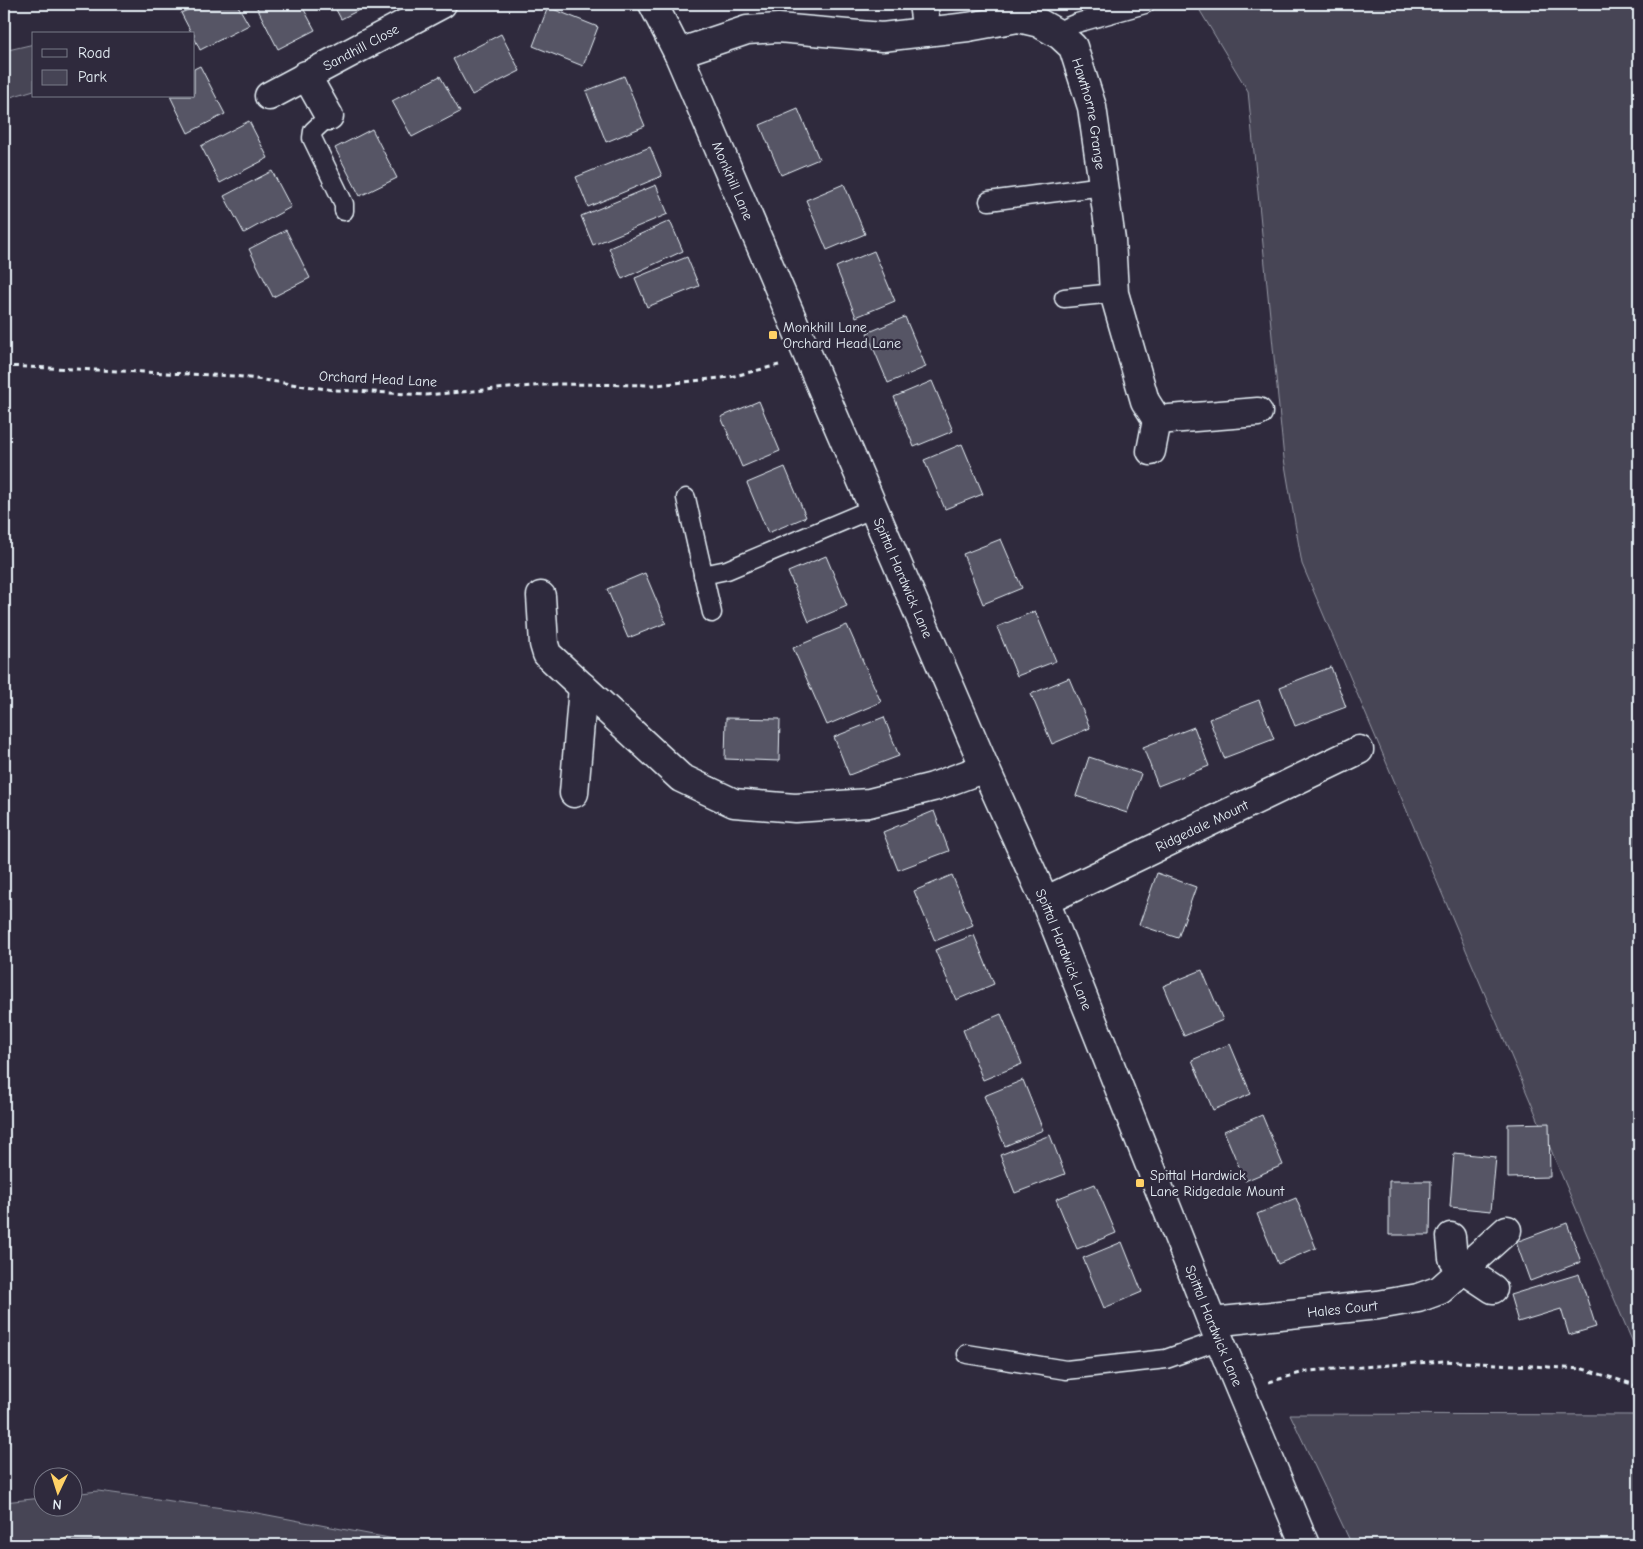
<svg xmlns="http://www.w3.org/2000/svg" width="1643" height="1549" viewBox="0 0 1643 1549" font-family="'Comic Neue',sans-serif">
<rect width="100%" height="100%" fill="#2f2a3d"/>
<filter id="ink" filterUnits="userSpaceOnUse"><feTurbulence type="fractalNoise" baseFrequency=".02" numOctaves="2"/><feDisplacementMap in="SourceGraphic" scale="10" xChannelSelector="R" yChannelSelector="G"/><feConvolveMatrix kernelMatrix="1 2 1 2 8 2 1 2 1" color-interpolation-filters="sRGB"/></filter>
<g filter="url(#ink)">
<!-- green -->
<g fill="#464455" stroke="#979aa6">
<path d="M 1196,4 L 1639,4 L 1639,1357 L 1302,564 L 1284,459 L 1248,91 Z"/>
<path d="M 34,44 L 34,90 L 4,99 L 4,51 Z"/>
<path d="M 1290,1414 L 1639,1415 L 1639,1545 L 1352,1545 Z"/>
<path d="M 98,1491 L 252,1512 L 426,1545 L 4,1545 L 4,1502 L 42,1498 L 42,1506 L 72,1506 L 73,1494 Z"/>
</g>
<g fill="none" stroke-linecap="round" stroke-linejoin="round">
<!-- stream -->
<path stroke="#9c9fab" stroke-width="9" d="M 70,1545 L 97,1544 L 110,1545"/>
</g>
<!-- building -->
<g fill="#575565" stroke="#e8f1f8">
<path d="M 200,4 L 237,4 L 249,25 L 200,50 L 194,37 L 194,34 L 192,34 L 181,13 Z"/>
<path d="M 255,4 L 301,4 L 315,30 L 278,49 Z"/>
<path d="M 333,4 L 371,4 L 341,19 Z"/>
<path d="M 548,7 L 598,27 L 583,66 L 533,46 Z"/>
<path d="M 501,34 L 520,71 L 472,95 L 453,59 Z"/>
<path d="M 200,66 L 225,114 L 188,133 L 170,96 L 194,96 L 194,69 Z"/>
<path d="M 440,76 L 460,112 L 412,137 L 392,101 Z"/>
<path d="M 624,76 L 645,126 L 606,142 L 586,91 Z"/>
<path d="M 798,109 L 819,159 L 781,175 L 760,125 Z"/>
<path d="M 249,121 L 268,158 L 220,183 L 201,146 Z"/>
<path d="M 372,129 L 397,178 L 360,196 L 335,148 Z"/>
<path d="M 650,147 L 662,176 L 588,207 L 576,177 Z"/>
<path d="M 272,171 L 291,207 L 244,233 L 224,196 Z"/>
<path d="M 844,184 L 865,234 L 827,250 L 806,200 Z"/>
<path d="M 656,185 L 668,214 L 593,245 L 581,216 Z"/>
<path d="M 670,221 L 683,251 L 622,279 L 609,248 Z"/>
<path d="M 286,230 L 310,278 L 273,297 L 249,249 Z"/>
<path d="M 874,251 L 895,301 L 856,317 L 836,267 Z"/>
<path d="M 687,257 L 699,286 L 647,307 L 635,278 Z"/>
<path d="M 905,317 L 926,367 L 888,383 L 867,333 Z"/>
<path d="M 932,381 L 953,431 L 914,447 L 894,397 Z"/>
<path d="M 759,401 L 780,451 L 742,467 L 721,417 Z"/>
<path d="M 962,444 L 983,494 L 945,509 L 924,460 Z"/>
<path d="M 785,467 L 806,517 L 768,533 L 747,483 Z"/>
<path d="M 1001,539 L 1022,588 L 983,604 L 963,554 Z"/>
<path d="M 826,556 L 847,606 L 809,622 L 788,572 Z"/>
<path d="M 645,573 L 666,623 L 628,638 L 607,589 Z"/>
<path d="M 1035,611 L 1056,661 L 1017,676 L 997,627 Z"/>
<path d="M 847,625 L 881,702 L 827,725 L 793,648 Z"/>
<path d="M 1331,667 L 1346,707 L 1295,726 L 1280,687 Z"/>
<path d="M 1069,678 L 1090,728 L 1052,744 L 1031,694 Z"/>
<path d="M 1259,700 L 1274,739 L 1224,758 L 1209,719 Z"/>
<path d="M 884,717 L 899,756 L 849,775 L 834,737 Z"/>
<path d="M 726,718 L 780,719 L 779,761 L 725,759 Z"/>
<path d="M 1194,727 L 1209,766 L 1158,786 L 1143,747 Z"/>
<path d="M 1089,757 L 1141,774 L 1127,813 L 1076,796 Z"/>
<path d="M 934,811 L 949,851 L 898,870 L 883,832 Z"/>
<path d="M 1157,873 L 1196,887 L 1178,938 L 1139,925 Z"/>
<path d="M 952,875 L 973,925 L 935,941 L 914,891 Z"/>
<path d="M 974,935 L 994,984 L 956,1000 L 935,950 Z"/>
<path d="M 1202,970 L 1223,1020 L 1184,1036 L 1163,986 Z"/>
<path d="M 1001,1014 L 1022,1064 L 983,1080 L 963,1030 Z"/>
<path d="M 1230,1044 L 1251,1094 L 1213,1110 L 1192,1060 Z"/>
<path d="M 1023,1080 L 1043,1130 L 1005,1146 L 984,1096 Z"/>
<path d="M 1262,1115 L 1283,1165 L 1245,1181 L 1224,1131 Z"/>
<path d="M 1549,1123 L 1550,1177 L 1508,1178 L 1508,1124 Z"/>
<path d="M 1050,1135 L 1065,1174 L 1015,1193 L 1000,1155 Z"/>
<path d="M 1454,1153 L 1496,1157 L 1491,1211 L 1450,1207 Z"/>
<path d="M 1389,1181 L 1431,1181 L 1430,1235 L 1389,1235 Z"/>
<path d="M 1095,1184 L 1116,1233 L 1077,1249 L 1056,1199 Z"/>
<path d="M 1296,1198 L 1316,1248 L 1278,1264 L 1257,1214 Z"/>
<path d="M 1567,1223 L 1581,1262 L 1530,1281 L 1516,1242 Z"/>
<path d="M 1122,1242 L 1142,1292 L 1104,1308 L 1083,1258 Z"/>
<path d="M 1579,1274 L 1596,1327 L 1569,1335 L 1561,1309 L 1518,1322 L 1510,1295 Z"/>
</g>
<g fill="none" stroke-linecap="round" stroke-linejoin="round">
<!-- service casing -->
<g stroke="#e8f1f8" stroke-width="21">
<g id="service">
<path d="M 1060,35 L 1067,27 L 1077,23 L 1145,4"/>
<path d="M 329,116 L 313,131 L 312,138 L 344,204 L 344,211"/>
<path d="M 989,201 L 1103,186"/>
<path d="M 1064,298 L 1114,293"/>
<path d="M 686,498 L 712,613"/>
<path d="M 703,575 L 727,570 L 874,508"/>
<path d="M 967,1354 L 1066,1370 L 1166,1359 L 1220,1340"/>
</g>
</g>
<!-- minor casing -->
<g stroke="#e8f1f8" stroke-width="31">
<g id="minor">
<path d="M 923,4 L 927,32"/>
<path id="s1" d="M 678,53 L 747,30 L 778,28 L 882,37 L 968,27 L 1018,18 L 1039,23 L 1060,35 L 1073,47 L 1092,107 L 1111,240 L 1114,293 L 1145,401 L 1157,420 L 1258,412"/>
<path d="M 306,75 L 329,116"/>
<path id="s2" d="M 269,96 L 442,4"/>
<path d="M 1151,451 L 1157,420"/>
<path d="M 541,596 L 544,644 L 547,654 L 681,778 L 734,803 L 795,808 L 869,803 L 933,787 L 985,768"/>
<path d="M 574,793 L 583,687"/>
<path id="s3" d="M 1045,901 L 1359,750"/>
<path d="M 1451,1237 L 1453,1258 L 1463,1269 L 1493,1289"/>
<path id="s4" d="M 1212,1322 L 1378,1305 L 1418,1298 L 1440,1290 L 1507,1230"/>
</g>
</g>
<!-- tertiary casing -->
<g stroke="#e8f1f8" stroke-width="31">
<g id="tertiary">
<path id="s5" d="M 653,4 L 678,53 L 985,768 L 1045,901 L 1212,1322 L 1305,1545"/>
</g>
</g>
<!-- path -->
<g stroke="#e8f1f8" stroke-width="3" stroke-dasharray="5 4" stroke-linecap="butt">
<path d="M 4,366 L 235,376 L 334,390 L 426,395 L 556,384 L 656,385 L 730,377 L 779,365"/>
<path d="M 1269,1382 L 1308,1371 L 1444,1361 L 1583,1369 L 1639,1386"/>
</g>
<!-- service -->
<use href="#service" stroke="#2f2a3d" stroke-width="18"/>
<!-- minor -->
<use href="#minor" stroke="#2f2a3d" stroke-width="28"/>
<!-- tertiary -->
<use href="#tertiary" stroke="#2f2a3d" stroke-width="28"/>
</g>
</g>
<!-- markers -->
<g fill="#ffd166" stroke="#2f2a3d" stroke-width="2">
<rect x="768" y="330" width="10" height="10" rx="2.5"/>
<rect x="1135" y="1178" width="10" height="10" rx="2.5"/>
</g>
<g text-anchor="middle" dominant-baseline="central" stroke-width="4.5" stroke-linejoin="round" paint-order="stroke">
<!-- street labels -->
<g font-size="14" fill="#e8f1f8" stroke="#2f2a3d">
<text stroke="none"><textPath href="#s2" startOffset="104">Sandhill Close</textPath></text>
<text stroke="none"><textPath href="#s1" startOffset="478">Hawthorne Grange</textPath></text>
<text stroke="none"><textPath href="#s5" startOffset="194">Monkhill Lane</textPath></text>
<text transform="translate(378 379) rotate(3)">Orchard Head Lane</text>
<text stroke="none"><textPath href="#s5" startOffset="626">Spittal Hardwick Lane</textPath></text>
<text stroke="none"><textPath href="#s3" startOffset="174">Ridgedale Mount</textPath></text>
<text stroke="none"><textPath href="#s5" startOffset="1031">Spittal Hardwick Lane</textPath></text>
<text stroke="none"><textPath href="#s4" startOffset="131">Hales Court</textPath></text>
<text stroke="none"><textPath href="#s5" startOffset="1436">Spittal Hardwick Lane</textPath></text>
</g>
<!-- poi labels -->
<g font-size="14" fill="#e8f1f8" stroke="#2f2a3d" text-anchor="start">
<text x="783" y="327">Monkhill Lane<tspan x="783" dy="16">Orchard Head Lane</tspan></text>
<text x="1150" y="1175">Spittal Hardwick<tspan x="1150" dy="16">Lane Ridgedale Mount</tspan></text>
</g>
</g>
<!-- margin -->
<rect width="1643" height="1549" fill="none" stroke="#2f2a3d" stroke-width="20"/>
<rect x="10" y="10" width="1623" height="1529" fill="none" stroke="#e8f1f8" stroke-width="2" filter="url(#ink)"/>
<!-- legend -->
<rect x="32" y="32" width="162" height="65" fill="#2f2a3d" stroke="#797a88"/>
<rect x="42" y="49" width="25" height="8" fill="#2f2a3d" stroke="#797a88"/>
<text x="78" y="58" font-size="15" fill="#e8f1f8">Road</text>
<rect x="42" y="70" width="25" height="15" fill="#464455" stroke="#797a88"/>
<text x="78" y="82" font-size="15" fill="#e8f1f8">Park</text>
<!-- north arrow -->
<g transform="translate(58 1492) rotate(184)"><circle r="24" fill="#2f2a3d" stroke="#797a88"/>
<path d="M0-4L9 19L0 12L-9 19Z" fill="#ffd166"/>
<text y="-8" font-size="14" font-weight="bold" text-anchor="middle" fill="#e8f1f8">N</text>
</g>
</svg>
